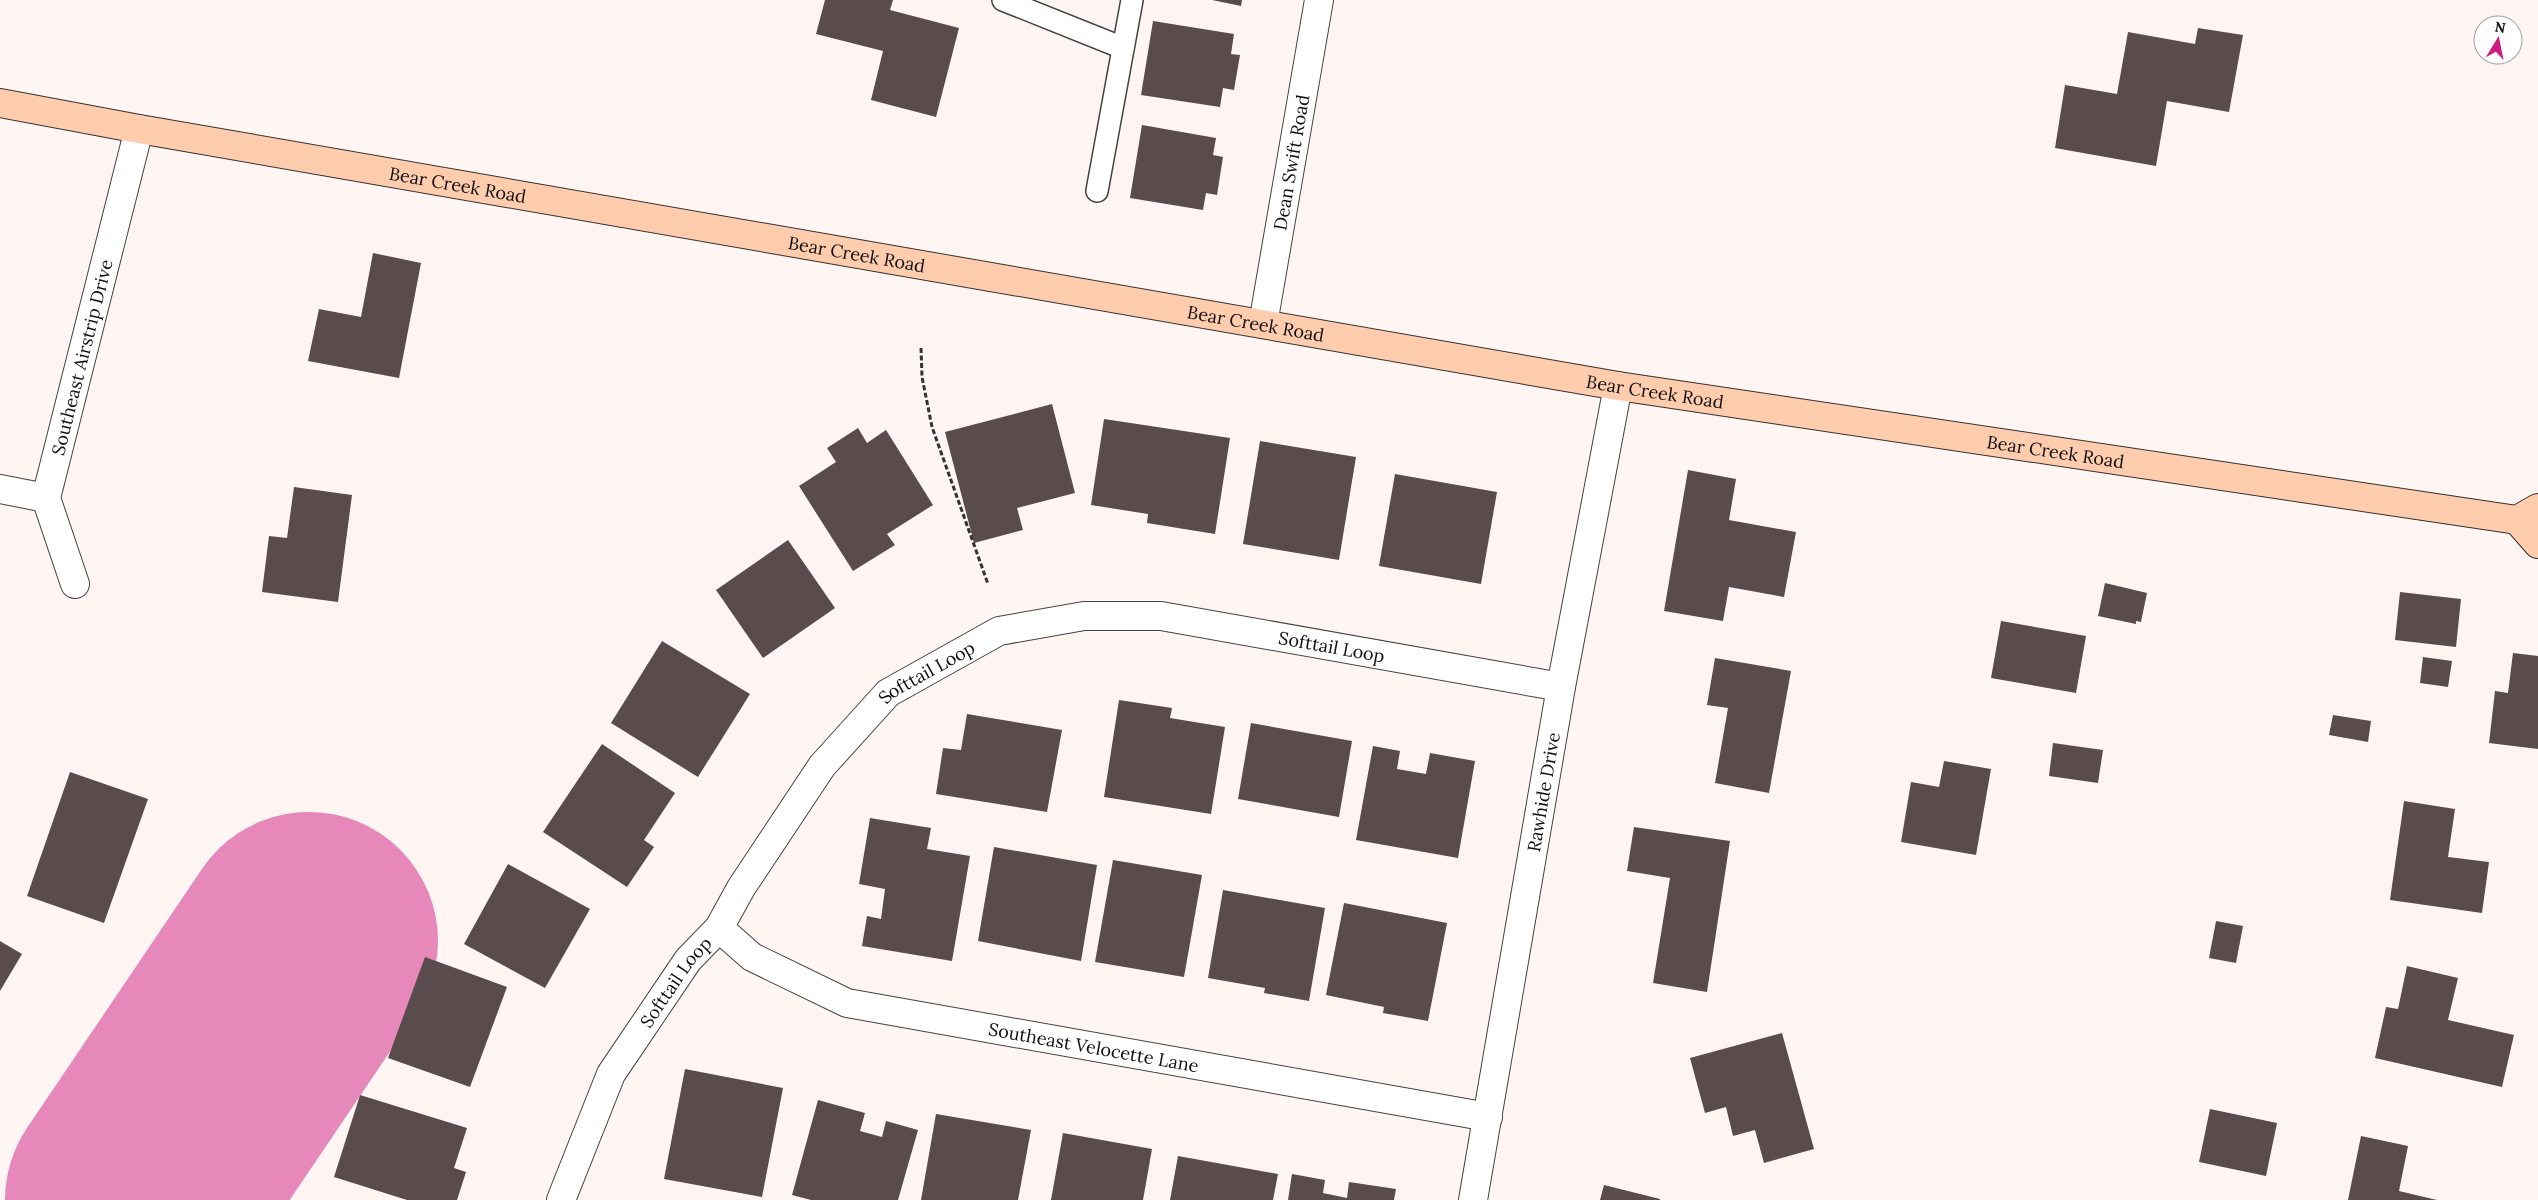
<svg xmlns="http://www.w3.org/2000/svg" width="2538" height="1200" viewBox="0 0 2538 1200" font-family="Lora,serif">
<rect width="100%" height="100%" fill="#fff6f3"/>
<g fill="none" stroke-linecap="round" stroke-linejoin="round">
<!-- runway -->
<path stroke="#e688b9" stroke-width="258" d="M 134,1200 L 309,941"/>
</g>
<!-- building -->
<g fill="#5a4b4d">
<path d="M 825,0 L 893,0 L 890,10 L 959,28 L 936,117 L 871,100 L 883,51 L 816,34 Z"/>
<path d="M 1212,0 L 1242,0 L 1241,6 Z"/>
<path d="M 1153,21 L 1234,34 L 1231,54 L 1240,55 L 1234,90 L 1223,88 L 1220,107 L 1141,95 Z"/>
<path d="M 2198,28 L 2243,35 L 2229,112 L 2167,101 L 2156,166 L 2055,148 L 2065,85 L 2117,94 L 2128,32 L 2195,44 Z"/>
<path d="M 1142,125 L 1216,138 L 1213,155 L 1223,157 L 1217,195 L 1206,193 L 1203,210 L 1130,198 Z"/>
<path d="M 373,253 L 421,263 L 399,378 L 308,361 L 319,309 L 361,317 Z"/>
<path d="M 1052,404 L 1075,493 L 1017,508 L 1023,530 L 974,543 L 945,432 Z"/>
<path d="M 1104,419 L 1230,438 L 1215,534 L 1147,523 L 1148,514 L 1091,505 Z"/>
<path d="M 858,428 L 867,443 L 886,430 L 933,505 L 887,534 L 895,545 L 853,571 L 799,486 L 836,462 L 827,448 Z"/>
<path d="M 1260,441 L 1356,457 L 1339,560 L 1243,544 Z"/>
<path d="M 1688,470 L 1736,479 L 1729,520 L 1796,532 L 1784,597 L 1729,587 L 1723,621 L 1664,611 Z"/>
<path d="M 1395,474 L 1497,492 L 1481,584 L 1379,566 Z"/>
<path d="M 294,487 L 352,495 L 338,602 L 262,592 L 269,536 L 287,538 Z"/>
<path d="M 788,540 L 835,608 L 763,658 L 716,590 Z"/>
<path d="M 2105,583 L 2147,593 L 2141,622 L 2136,621 L 2136,624 L 2098,616 Z"/>
<path d="M 2400,592 L 2461,599 L 2456,647 L 2395,640 Z"/>
<path d="M 2001,621 L 2086,636 L 2076,693 L 1991,678 Z"/>
<path d="M 662,641 L 750,694 L 698,777 L 611,723 Z"/>
<path d="M 2513,653 L 2538,656 L 2538,749 L 2489,743 L 2495,691 L 2508,693 Z"/>
<path d="M 2423,657 L 2452,661 L 2448,687 L 2420,683 Z"/>
<path d="M 1715,658 L 1791,671 L 1769,793 L 1715,783 L 1728,708 L 1707,705 Z"/>
<path d="M 1119,700 L 1172,708 L 1170,718 L 1225,727 L 1211,814 L 1104,797 Z"/>
<path d="M 967,714 L 1062,730 L 1047,812 L 936,794 L 943,748 L 961,750 Z"/>
<path d="M 2333,715 L 2371,721 L 2368,742 L 2329,735 Z"/>
<path d="M 1251,723 L 1352,741 L 1339,817 L 1238,799 Z"/>
<path d="M 2053,743 L 2103,750 L 2098,783 L 2049,776 Z"/>
<path d="M 602,744 L 675,793 L 644,840 L 654,847 L 627,887 L 543,832 Z"/>
<path d="M 1373,746 L 1400,751 L 1397,769 L 1426,774 L 1430,753 L 1475,761 L 1458,858 L 1356,840 Z"/>
<path d="M 1944,761 L 1991,769 L 1976,855 L 1901,842 L 1911,782 L 1939,787 Z"/>
<path d="M 70,772 L 148,799 L 104,923 L 27,896 Z"/>
<path d="M 2404,801 L 2455,809 L 2448,857 L 2489,862 L 2482,913 L 2390,900 Z"/>
<path d="M 870,818 L 931,828 L 927,849 L 970,856 L 952,961 L 862,946 L 867,916 L 881,919 L 885,889 L 859,884 Z"/>
<path d="M 1634,827 L 1730,841 L 1707,992 L 1653,983 L 1670,878 L 1627,871 Z"/>
<path d="M 994,847 L 1097,865 L 1081,961 L 978,941 Z"/>
<path d="M 1113,860 L 1202,875 L 1184,977 L 1095,962 Z"/>
<path d="M 508,864 L 590,909 L 545,988 L 464,944 Z"/>
<path d="M 1223,890 L 1325,908 L 1309,1001 L 1264,993 L 1265,988 L 1208,978 Z"/>
<path d="M 1344,903 L 1447,923 L 1428,1021 L 1383,1013 L 1384,1007 L 1326,995 Z"/>
<path d="M 2216,921 L 2243,926 L 2236,963 L 2209,958 Z"/>
<path d="M 0,941 L 22,954 L 0,991 Z"/>
<path d="M 425,957 L 507,987 L 470,1087 L 388,1058 Z"/>
<path d="M 2407,966 L 2458,978 L 2448,1020 L 2514,1035 L 2502,1087 L 2375,1058 L 2386,1007 L 2398,1009 Z"/>
<path d="M 1782,1033 L 1814,1149 L 1764,1163 L 1755,1130 L 1733,1136 L 1726,1107 L 1705,1113 L 1690,1058 Z"/>
<path d="M 685,1069 L 783,1088 L 762,1197 L 664,1179 Z"/>
<path d="M 360,1095 L 467,1128 L 454,1168 L 466,1172 L 457,1200 L 407,1200 L 334,1177 Z"/>
<path d="M 818,1100 L 865,1113 L 860,1131 L 882,1137 L 886,1121 L 918,1130 L 898,1200 L 811,1200 L 792,1195 Z"/>
<path d="M 2210,1109 L 2277,1123 L 2266,1176 L 2199,1162 Z"/>
<path d="M 936,1114 L 1031,1130 L 1018,1200 L 921,1200 Z"/>
<path d="M 1063,1133 L 1152,1149 L 1143,1200 L 1051,1200 Z"/>
<path d="M 2361,1136 L 2408,1146 L 2399,1191 L 2437,1200 L 2348,1200 Z"/>
<path d="M 1178,1156 L 1278,1174 L 1273,1200 L 1170,1200 Z"/>
<path d="M 1292,1174 L 1325,1180 L 1323,1193 L 1347,1198 L 1349,1182 L 1396,1189 L 1394,1200 L 1288,1200 Z"/>
<path d="M 1604,1185 L 1660,1199 L 1660,1200 L 1600,1200 Z"/>
</g>
<g fill="none" stroke-linecap="round" stroke-linejoin="round">
<!-- lane casing -->
<g stroke="#434343" stroke-width="24">
<g id="lane">
<path d="M 1003,0 L 1123,48"/>
<path d="M 1097,191 L 1132,0"/>
</g>
</g>
<!-- street casing -->
<g stroke="#434343" stroke-width="30">
<g id="street">
<path id="s1" d="M 1263,324 L 1319,0"/>
<path d="M 0,489 L 46,498"/>
<path id="s2" d="M 75,584 L 46,498 L 139,129"/>
<path id="s3" d="M 719,928 L 752,957 L 847,1003 L 1488,1117"/>
<path id="s4" d="M 561,1200 L 611,1074 L 688,960 L 719,928 L 741,888 L 822,766 L 888,693 L 999,631 L 1084,616 L 1161,616 L 1561,687"/>
<path id="s5" d="M 1473,1200 L 1561,687 L 1618,386"/>
</g>
</g>
<!-- secondary casing -->
<g stroke="#323232" stroke-width="30">
<g id="secondary">
<path id="s6" d="M 0,103 L 139,129 L 1618,386 L 2517,520 L 2538,508"/>
<path d="M 2517,520 L 2538,544"/>
</g>
</g>
<!-- path -->
<path stroke="#323232" stroke-width="3" stroke-dasharray="5 2.5" stroke-linecap="butt" d="M 921,348 L 922,377 L 932,427 L 988,584"/>
<!-- lane -->
<use href="#lane" stroke="#fff" stroke-width="21"/>
<!-- street -->
<use href="#street" stroke="#fff" stroke-width="28"/>
<!-- secondary -->
<use href="#secondary" stroke="#ffccae" stroke-width="28"/>
</g>
<g text-anchor="middle" dominant-baseline="central" stroke-width="5" stroke-linejoin="round" paint-order="stroke">
<!-- street labels -->
<g font-size="18" fill="#101010" stroke="#fff">
<text stroke="none"><textPath href="#s1" startOffset="164">Dean Swift Road</textPath></text>
<text stroke="none"><textPath href="#s6" startOffset="465">Bear Creek Road</textPath></text>
<text stroke="none"><textPath href="#s6" startOffset="870">Bear Creek Road</textPath></text>
<text stroke="none"><textPath href="#s6" startOffset="1275">Bear Creek Road</textPath></text>
<text stroke="none"><textPath href="#s2" startOffset="236">Southeast Airstrip Drive</textPath></text>
<text stroke="none"><textPath href="#s6" startOffset="1680">Bear Creek Road</textPath></text>
<text stroke="none"><textPath href="#s6" startOffset="2085">Bear Creek Road</textPath></text>
<text stroke="none"><textPath href="#s4" startOffset="1072">Softtail Loop</textPath></text>
<text stroke="none"><textPath href="#s4" startOffset="652">Softtail Loop</textPath></text>
<text stroke="none"><textPath href="#s5" startOffset="414">Rawhide Drive</textPath></text>
<text stroke="none"><textPath href="#s4" startOffset="248">Softtail Loop</textPath></text>
<text stroke="none"><textPath href="#s3" startOffset="400">Southeast Velocette Lane</textPath></text>
</g>
</g>
<!-- north arrow -->
<g transform="translate(2498 40) rotate(10)"><circle r="24" fill="#ffffff" stroke="#9f9f9f"/>
<path d="M0-4L9 19L0 12L-9 19Z" fill="#ce1a7f"/>
<text y="-8" font-size="14" font-weight="bold" text-anchor="middle" fill="#101010">N</text>
</g>
</svg>
